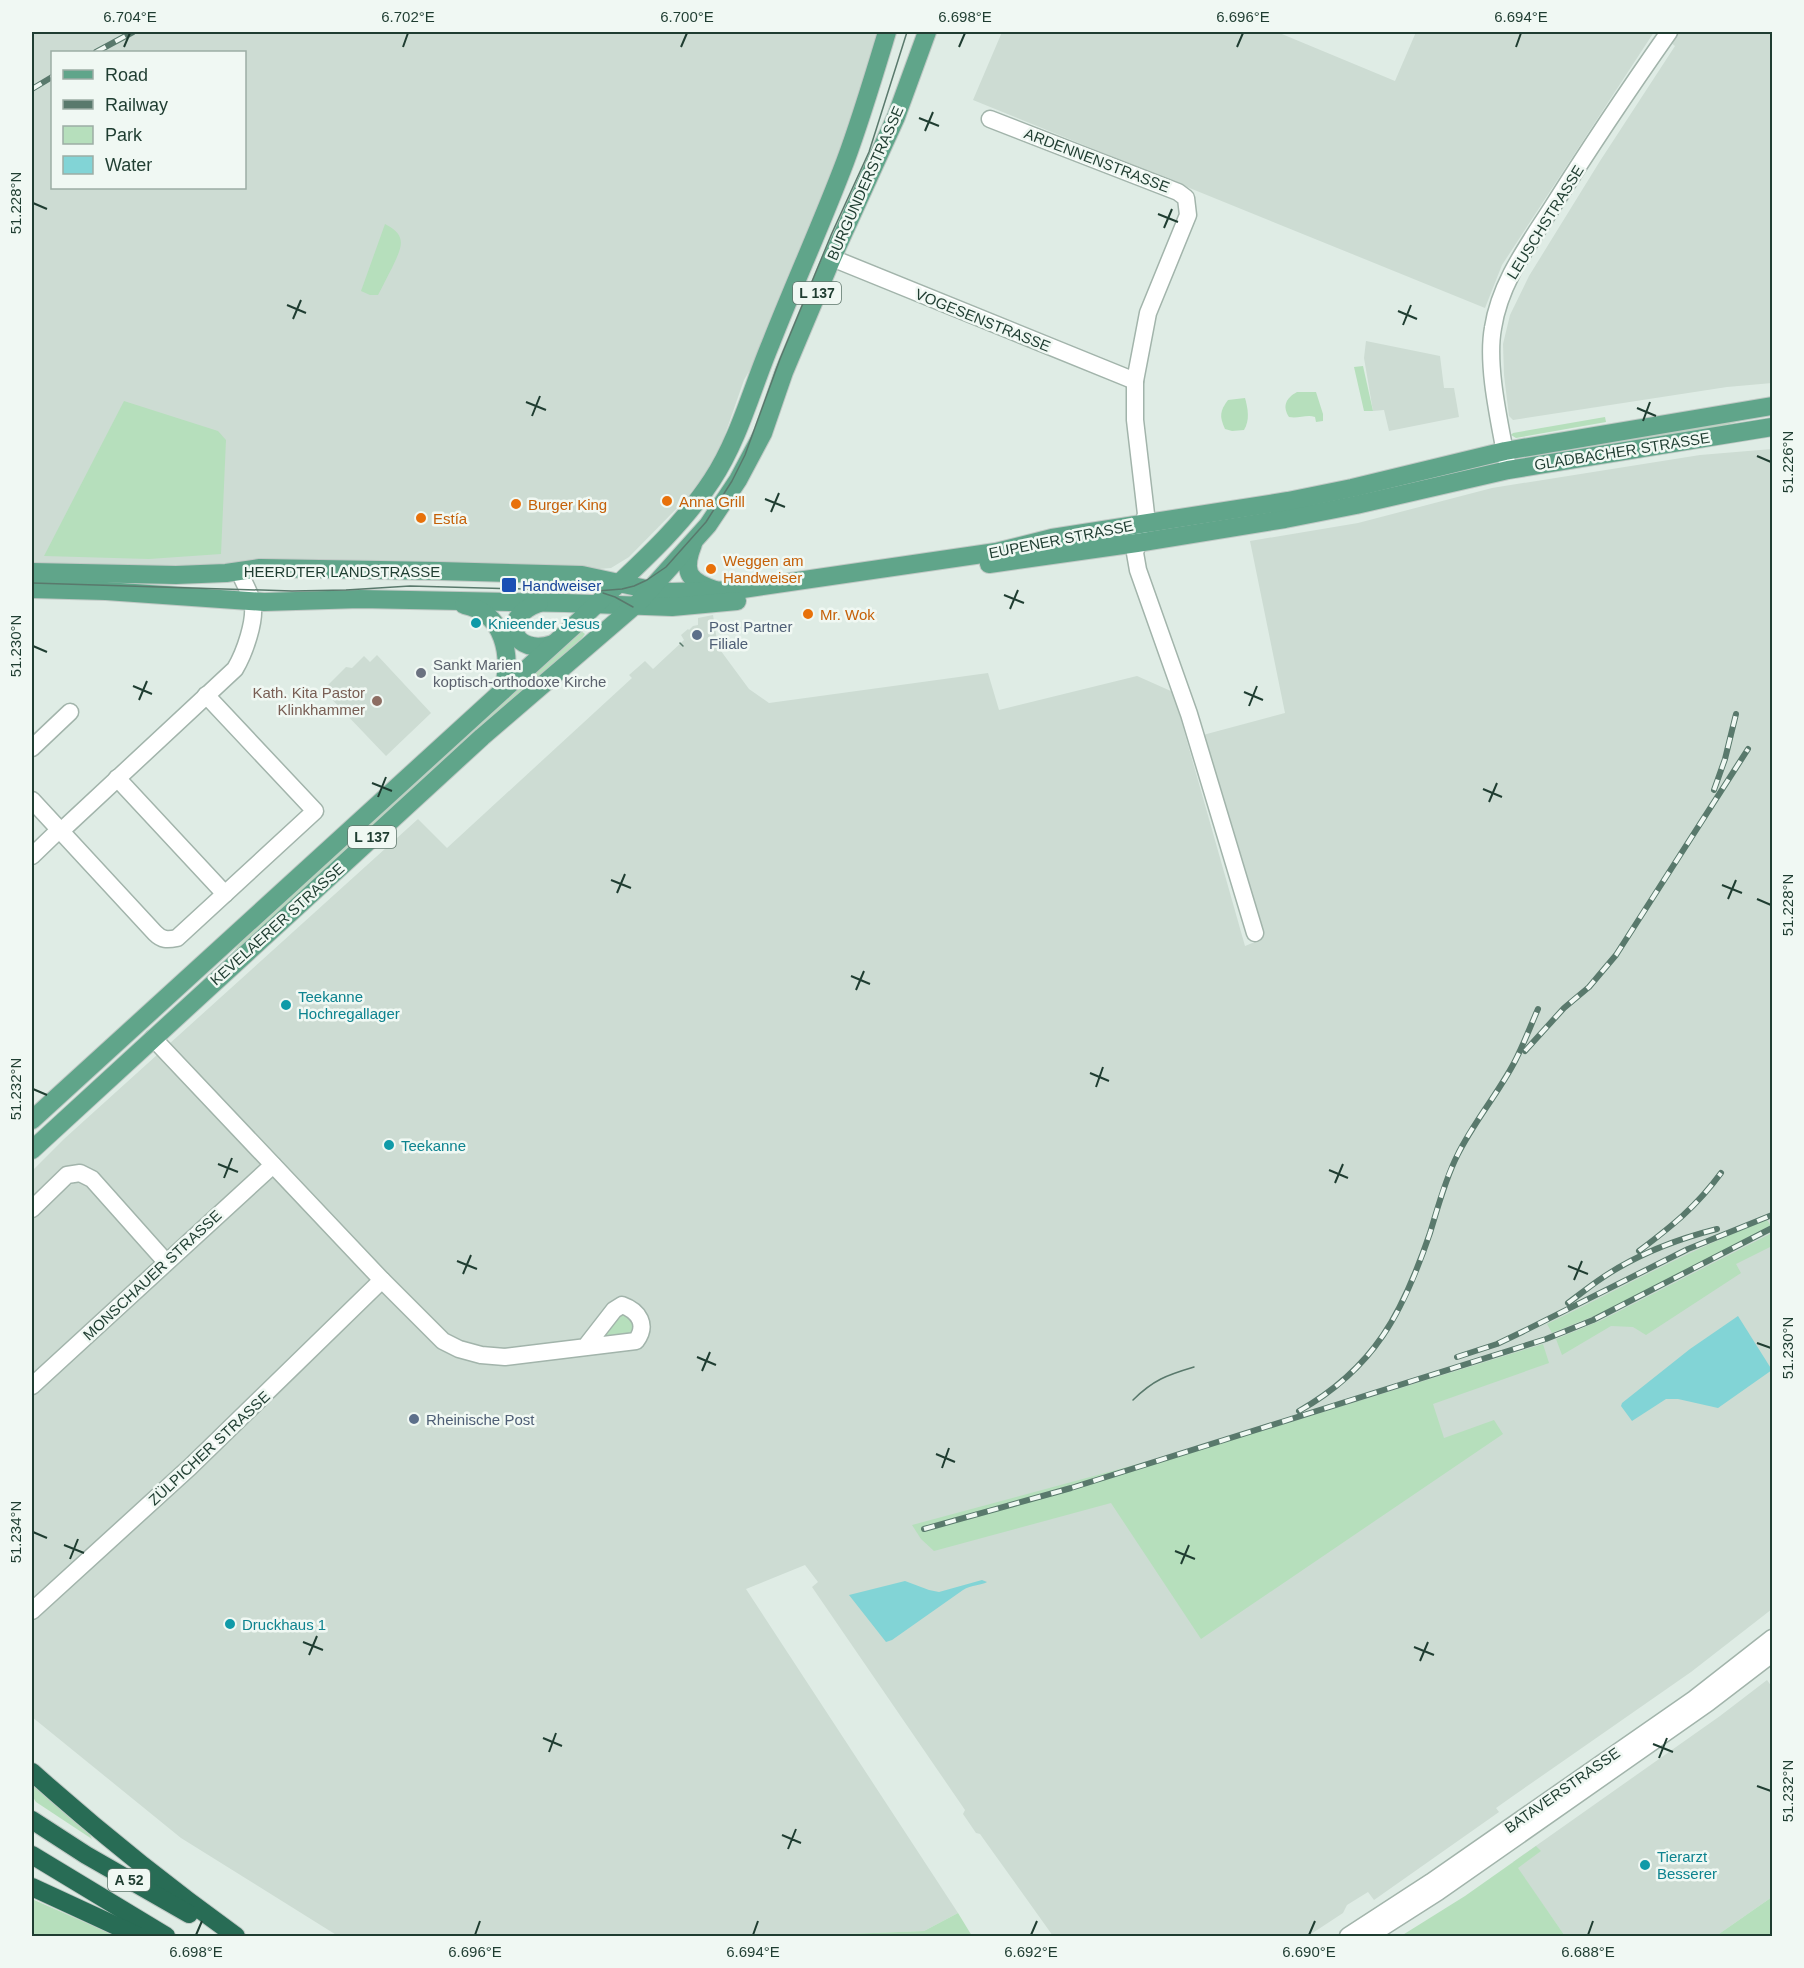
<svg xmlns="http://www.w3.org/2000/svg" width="1804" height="1968" viewBox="0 0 1804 1968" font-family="Arial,sans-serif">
<rect width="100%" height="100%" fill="#dfece5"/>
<!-- built -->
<g fill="#cddcd3" fill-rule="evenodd">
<path d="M 32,32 L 882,32 L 854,123 L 763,347 L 744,380 L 721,446 L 709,470 L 683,502 L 629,557 L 611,568 L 587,570 L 244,562 L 171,569 L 32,564 ZM 52,52 L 244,52 L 244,188 L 52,188 Z"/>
<path d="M 1002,32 L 1277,32 L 1395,81 L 1416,32 L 1654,32 L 1502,265 L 1485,308 L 973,100 Z"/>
<path d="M 1679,32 L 1772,32 L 1772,383 L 1727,387 L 1513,420 L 1509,416 L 1504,375 L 1503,344 L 1510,315 L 1529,276 L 1600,161 L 1675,46 L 1671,43 Z"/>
<path d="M 1366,341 L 1440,356 L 1444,388 L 1454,388 L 1459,417 L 1389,431 L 1384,410 L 1373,411 L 1364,358 Z"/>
<path d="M 1772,449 L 1772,1609 L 1691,1672 L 1513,1796 L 1496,1808 L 1499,1812 L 1374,1900 L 1368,1892 L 1347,1905 L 1343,1913 L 1308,1936 L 1053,1936 L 980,1834 L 976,1833 L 963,1814 L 965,1810 L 812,1587 L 818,1582 L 805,1565 L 746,1589 L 958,1913 L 924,1931 L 795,1936 L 338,1936 L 181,1838 L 32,1717 L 32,1171 L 64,1139 L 418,819 L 447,848 L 632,678 L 629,675 L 645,661 L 653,669 L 684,640 L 681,635 L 688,629 L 689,630 L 693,626 L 698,625 L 698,618 L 713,615 L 718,647 L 749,689 L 769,703 L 988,673 L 999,710 L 1137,676 L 1173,692 L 1245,946 L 1262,939 L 1203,735 L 1285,713 L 1250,541 L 1358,523 L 1492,488 L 1700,455 Z"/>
<path d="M 377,655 L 431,713 L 386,756 L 323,690 L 346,667 L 352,668 L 364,656 L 370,662 Z"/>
<path d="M 1767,1680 L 1772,1687 L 1772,1897 L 1716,1936 L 1565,1936 L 1513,1862 L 1720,1716 Z"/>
</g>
<!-- green -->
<g fill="#b6dfbc">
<path d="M 385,224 C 409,236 401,248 392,268 C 387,277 383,286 378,295 L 370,295 L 361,291 Z"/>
<path d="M 1363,366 L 1373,411 L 1364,411 L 1354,367 Z"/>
<path d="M 1297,392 L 1316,392 L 1323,414 L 1323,421 L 1316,422 L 1315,417 C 1307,414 1298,419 1289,417 C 1282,406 1286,398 1297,392 Z"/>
<path d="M 1245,398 C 1248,409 1250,420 1244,430 L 1232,431 L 1225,429 C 1219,416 1220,411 1228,400 Z"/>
<path d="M 124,401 L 218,431 L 226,440 L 221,554 L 149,559 L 44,556 Z"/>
<path d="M 1772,412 L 1772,415 L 1748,419 L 1699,432 L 1524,459 L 1519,457 Z"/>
<path d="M 1605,417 L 1606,422 L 1516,438 L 1511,435 L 1513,433 Z"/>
<path d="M 580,630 L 585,634 L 582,638 L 233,958 L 230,956 L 249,931 Z"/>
<path d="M 1767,1220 L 1771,1226 L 1599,1314 L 1552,1333 L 1547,1324 C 1620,1289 1691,1249 1767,1220 Z"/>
<path d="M 1772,1233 L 1772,1246 L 1736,1264 L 1741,1273 L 1646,1335 L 1633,1327 L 1611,1326 L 1562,1355 L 1556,1339 L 1602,1320 Z"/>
<path d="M 622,1315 L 627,1315 L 635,1322 L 632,1335 L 607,1337 L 605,1334 L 618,1316 Z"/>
<path d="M 1543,1344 L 1549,1363 L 1433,1404 L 1444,1438 L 1494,1420 L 1503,1434 L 1201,1639 L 1111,1503 L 934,1551 L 921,1539 L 912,1525 L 1268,1429 Z"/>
<path d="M 32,1784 L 89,1833 L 92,1839 L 36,1802 L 32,1796 Z"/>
<path d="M 1536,1846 L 1541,1851 L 1518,1868 L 1565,1936 L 1422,1936 L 1421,1935 L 1401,1936 L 1465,1896 Z"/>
<path d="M 1772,1897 L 1772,1936 L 1716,1936 Z"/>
<path d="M 32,1899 L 116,1936 L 39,1936 L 32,1933 Z"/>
<path d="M 958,1913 L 972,1936 L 795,1936 L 924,1931 Z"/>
</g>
<!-- water -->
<g fill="#82d4d6">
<path d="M 1738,1316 L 1772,1370 L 1718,1408 L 1678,1399 L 1666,1399 L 1632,1421 L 1621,1406 L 1622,1403 L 1690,1349 Z"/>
<path d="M 982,1580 L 987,1582 C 983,1585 971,1585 963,1590 L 892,1640 L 886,1642 L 849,1595 L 905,1581 L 929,1590 L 939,1592 Z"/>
</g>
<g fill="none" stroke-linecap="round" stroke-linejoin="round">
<!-- minor casing -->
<g stroke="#a2b4ab" stroke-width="19">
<g id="minor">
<path d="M 990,119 L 1178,192 L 1186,198 L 1188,215 L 1148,313 L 1135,381 L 1135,420 L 1146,514 L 1135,553 L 1138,570 L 1189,714 L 1255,933"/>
<path d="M 832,258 L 1135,381"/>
<path d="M 1507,463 C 1500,424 1486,366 1493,328 C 1500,282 1529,244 1553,206 C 1590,147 1629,89 1669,32"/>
<path d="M 32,748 L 70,712"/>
<path d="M 117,778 L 225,894"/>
<path d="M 32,800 L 155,933 C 162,940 167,940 177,938 L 315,811 L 206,695"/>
<path d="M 60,832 L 235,669 C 244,654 257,619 252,601 C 249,591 243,581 239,571"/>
<path d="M 32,856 L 59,830"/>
<path d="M 153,1038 L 382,1280 L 443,1341 L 459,1349 L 481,1355 L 505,1357 L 636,1341 C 648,1325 639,1311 622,1305 L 614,1310 L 586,1346"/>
<path d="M 32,1209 L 67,1175 L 80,1173 L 92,1179 L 166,1262"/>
<path d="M 32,1386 L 273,1165"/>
<path d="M 32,1611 L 190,1467 L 382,1280"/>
<path d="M 1348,1936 L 1431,1882 L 1694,1699 L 1772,1638"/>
<path d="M 1369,1936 L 1438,1892 L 1708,1703 L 1772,1654"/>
</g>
</g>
<!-- major casing -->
<g stroke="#c0c9c5" stroke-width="20">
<g id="major">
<path d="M 693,544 C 682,572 688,581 715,590"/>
<path d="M 989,564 L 1137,543 L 1285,519 L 1356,505 L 1508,470 L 1772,427"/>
<path d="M 32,572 L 176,575 L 226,573 L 260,568 L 439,571 L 582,575 L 651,590 L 671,592 L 736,590 L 996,552 L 1052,538 L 1288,501 L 1352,488 L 1505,451 L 1772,406"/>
<path d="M 32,589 L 106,591 L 264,602 L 360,599 L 565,603 L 672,607 L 737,601"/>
<path d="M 539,603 C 497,618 514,657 553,644"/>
<path d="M 464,605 C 505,613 512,656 503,690"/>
<path d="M 32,1120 L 578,622 C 624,577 676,535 712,480 C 739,439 752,388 771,343 C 795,282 822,223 845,162 C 861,119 874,75 887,32"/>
<path d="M 32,1150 L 482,737 L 639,602 L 708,525 L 738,480 L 763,433 L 784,372 L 832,258 L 896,117 L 927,32"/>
</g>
</g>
<!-- highway casing -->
<g stroke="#c0c9c5" stroke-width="20">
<g id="highway">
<path d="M 32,1772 C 97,1830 165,1885 236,1936"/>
<path d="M 32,1820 L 86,1855 L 189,1914"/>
<path d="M 32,1855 L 166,1936"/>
<path d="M 32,1887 L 138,1936"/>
</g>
</g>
<!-- minor -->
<use href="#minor" stroke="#fff" stroke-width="16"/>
<!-- major -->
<use href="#major" stroke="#60a58a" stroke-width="18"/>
<!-- highway -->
<use href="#highway" stroke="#286c55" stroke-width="18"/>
<!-- tram -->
<g stroke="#59796c" stroke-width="1.5">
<path d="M 32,583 L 292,591 L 346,590 L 410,586 L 597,591 L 622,589 L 634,586 L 647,580 L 666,567 L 706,522 L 732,481 L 745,455 L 780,359 L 832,233 L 869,152 L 907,32"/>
<path d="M 603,593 L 615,597 L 633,607"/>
<path d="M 680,643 L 683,646"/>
<path d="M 1133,1400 C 1153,1380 1167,1375 1194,1367"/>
</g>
<!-- rail casing -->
<g stroke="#59796c" stroke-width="6">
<g id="rail">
<path d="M 96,52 L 133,32"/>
<path d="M 32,89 L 52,77"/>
<path d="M 1714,790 L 1725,759 L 1736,714"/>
<path d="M 1525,1051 L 1564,1008 L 1589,987 L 1616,955 L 1748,749"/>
<path d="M 1639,1251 C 1672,1226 1696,1207 1721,1173"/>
<path d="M 1568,1303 C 1579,1295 1590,1286 1602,1278 C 1636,1255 1677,1239 1717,1229"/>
<path d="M 1457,1357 L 1497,1344 L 1522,1332 L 1688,1249 L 1772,1215"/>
<path d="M 1299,1411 C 1375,1368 1403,1312 1430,1233 C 1438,1207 1445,1180 1457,1156 C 1473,1123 1497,1095 1514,1063 C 1523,1046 1530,1027 1538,1009"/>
<path d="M 924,1529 L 1071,1488 L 1546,1339 L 1593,1320 L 1772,1228"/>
</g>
</g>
<!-- rail -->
<use href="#rail" stroke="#f0f8f3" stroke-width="4" stroke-dasharray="11" stroke-linecap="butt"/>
</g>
<!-- ticks -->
<path fill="none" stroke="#1f3d31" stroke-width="2" d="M 124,47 L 130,33M 403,47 L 408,33M 681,47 L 687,33M 959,47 L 965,33M 1237,47 L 1243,33M 1516,47 L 1521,33M 919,118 L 939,126M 925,131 L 933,112M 33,203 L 47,209M 1158,214 L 1178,222M 1164,228 L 1172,209M 287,305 L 306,313M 1398,311 L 1417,319M 293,319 L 301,300M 1403,325 L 1411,305M 526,402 L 546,410M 1637,408 L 1656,416M 532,416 L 540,396M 1643,421 L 1650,402M 1757,456 L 1771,462M 765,499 L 785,507M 771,512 L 779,493M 1004,595 L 1024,603M 1010,609 L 1018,590M 33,646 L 47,652M 133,686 L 152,694M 1244,692 L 1263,700M 139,700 L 147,681M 1249,706 L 1257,686M 372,783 L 392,791M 1483,789 L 1502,797M 378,797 L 386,777M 1489,802 L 1497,783M 611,880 L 631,888M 1722,885 L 1742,893M 617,893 L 625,874M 1728,899 L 1736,880M 1757,899 L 1771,905M 851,976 L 870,984M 856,990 L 864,971M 1090,1073 L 1109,1081M 1096,1087 L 1103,1067M 33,1089 L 47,1095M 218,1164 L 238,1172M 1329,1170 L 1348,1178M 224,1178 L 232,1158M 1335,1183 L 1343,1164M 457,1261 L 477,1269M 1568,1266 L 1588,1274M 463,1274 L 471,1255M 1574,1280 L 1582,1261M 1757,1343 L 1771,1348M 697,1357 L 716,1365M 702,1371 L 710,1352M 936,1454 L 955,1462M 942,1468 L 949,1448M 33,1532 L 47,1538M 64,1545 L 84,1553M 1175,1551 L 1195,1559M 70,1559 L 78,1539M 1181,1564 L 1189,1545M 303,1642 L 323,1650M 1414,1647 L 1434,1655M 309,1655 L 317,1636M 1420,1661 L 1428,1642M 543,1738 L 562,1746M 1653,1744 L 1673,1752M 549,1752 L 556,1733M 1659,1758 L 1667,1738M 1757,1786 L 1771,1791M 782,1835 L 801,1843M 788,1849 L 796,1829M 196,1935 L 202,1921M 475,1935 L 480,1921M 753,1935 L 758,1921M 1031,1935 L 1037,1921M 1309,1935 L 1315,1921M 1588,1935 L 1593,1921"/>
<!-- markers -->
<g fill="#e8710a" stroke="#f0f8f3" stroke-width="2">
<circle cx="667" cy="501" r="6"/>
<circle cx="516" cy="504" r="6"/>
<circle cx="421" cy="518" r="6"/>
<circle cx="711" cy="569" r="6"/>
<circle cx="808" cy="614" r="6"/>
</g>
<rect fill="#1a4fb4" stroke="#f0f8f3" stroke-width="2" x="501" y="577" width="16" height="16" rx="3"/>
<g fill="#0f9aa8" stroke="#f0f8f3" stroke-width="2">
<circle cx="476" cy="623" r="6"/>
<circle cx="286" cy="1005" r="6"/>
<circle cx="389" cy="1145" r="6"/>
<circle cx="230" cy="1624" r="6"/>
<circle cx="1645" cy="1865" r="6"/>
</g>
<g fill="#5c6f8a" stroke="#f0f8f3" stroke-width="2">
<circle cx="697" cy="635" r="6"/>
<circle cx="414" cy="1419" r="6"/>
</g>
<circle fill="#6b7280" stroke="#f0f8f3" stroke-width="2" cx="421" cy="673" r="6"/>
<circle fill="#8d6e63" stroke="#f0f8f3" stroke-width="2" cx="377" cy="701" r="6"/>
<g text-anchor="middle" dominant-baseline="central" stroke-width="5" stroke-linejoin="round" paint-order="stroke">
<!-- shield labels -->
<g fill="#f0f8f3" stroke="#5e756b" stroke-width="1.5">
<rect x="793" y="282" width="48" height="22" rx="4.5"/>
<rect x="348" y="826" width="48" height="22" rx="4.5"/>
<rect x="108" y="1869" width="42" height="22" rx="4.5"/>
</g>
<g font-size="14" font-weight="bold" fill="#1f3d31">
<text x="817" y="293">L 137</text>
<text x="372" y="837">L 137</text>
<text x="129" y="1880">A 52</text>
</g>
<!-- street labels -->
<g font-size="15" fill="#1f3d31" stroke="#f0f8f3">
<text transform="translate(1097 160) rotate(21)">ARDENNENSTRASSE</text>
<text transform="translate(865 183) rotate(-66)">BURGUNDERSTRASSE</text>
<text transform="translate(1545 222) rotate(-58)">LEUSCHSTRASSE</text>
<text transform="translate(983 320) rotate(22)">VOGESENSTRASSE</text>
<text transform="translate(1622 451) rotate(-9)">GLADBACHER STRASSE</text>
<text transform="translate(1061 539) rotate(-11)">EUPENER STRASSE</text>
<text x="342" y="571">HEERDTER LANDSTRASSE</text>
<text transform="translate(277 924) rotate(-42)">KEVELAERER STRASSE</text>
<text transform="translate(152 1275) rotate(-43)">MONSCHAUER STRASSE</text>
<text transform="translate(209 1448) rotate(-43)">ZÜLPICHER STRASSE</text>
<text transform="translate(1562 1790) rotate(-35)">BATAVERSTRASSE</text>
</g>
<!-- food labels -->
<g font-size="15" fill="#c56008" stroke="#f0f8f3" text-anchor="start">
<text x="679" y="501">Anna Grill</text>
<text x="528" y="504">Burger King</text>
<text x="433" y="518">Estía</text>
<text x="723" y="560">Weggen am<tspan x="723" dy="17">Handweiser</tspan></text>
<text x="820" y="614">Mr. Wok</text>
</g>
<!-- transit labels -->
<g font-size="15" fill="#164399" stroke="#f0f8f3" text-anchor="start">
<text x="522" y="585">Handweiser</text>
</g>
<!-- culture labels -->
<g font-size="15" fill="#0d838f" stroke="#f0f8f3" text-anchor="start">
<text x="488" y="623">Knieender Jesus</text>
<text x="298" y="996">Teekanne<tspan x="298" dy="17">Hochregallager</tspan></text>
<text x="401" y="1145">Teekanne</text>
<text x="242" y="1624">Druckhaus 1</text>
<text x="1657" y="1856">Tierarzt<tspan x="1657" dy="17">Besserer</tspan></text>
</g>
<!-- service labels -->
<g font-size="15" fill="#4e5e75" stroke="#f0f8f3" text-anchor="start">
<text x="709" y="626">Post Partner<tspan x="709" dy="17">Filiale</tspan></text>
<text x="426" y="1419">Rheinische Post</text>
</g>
<!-- worship labels -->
<g font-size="15" fill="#5b616d" stroke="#f0f8f3" text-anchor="start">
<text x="433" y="664">Sankt Marien<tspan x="433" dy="17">koptisch-orthodoxe Kirche</tspan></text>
</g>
<!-- education labels -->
<g font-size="15" fill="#785e54" stroke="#f0f8f3" text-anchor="end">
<text x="365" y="692">Kath. Kita Pastor<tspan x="365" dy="17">Klinkhammer</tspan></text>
</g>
</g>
<!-- border -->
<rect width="1804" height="1968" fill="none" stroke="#f0f8f3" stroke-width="66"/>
<!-- legend -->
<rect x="51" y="51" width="195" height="138" fill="#f0f8f3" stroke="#9cada5" stroke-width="1.5"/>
<rect x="63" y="70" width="30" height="9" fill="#60a58a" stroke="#9cada5" stroke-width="1.5"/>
<text x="105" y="81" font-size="18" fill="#1f3d31">Road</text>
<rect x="63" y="100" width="30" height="9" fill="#59796c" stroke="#9cada5" stroke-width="1.5"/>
<text x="105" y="111" font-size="18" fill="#1f3d31">Railway</text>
<rect x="63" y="126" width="30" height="18" fill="#b6dfbc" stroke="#9cada5" stroke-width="1.5"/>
<text x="105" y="141" font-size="18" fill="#1f3d31">Park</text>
<rect x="63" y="156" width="30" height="18" fill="#82d4d6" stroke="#9cada5" stroke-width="1.5"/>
<text x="105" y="171" font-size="18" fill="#1f3d31">Water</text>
<rect x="33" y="33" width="1738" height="1902" fill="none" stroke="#1f3d31" stroke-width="2"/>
<g font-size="15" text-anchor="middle" fill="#1f3d31">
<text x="130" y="22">6.704°E</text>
<text x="408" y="22">6.702°E</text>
<text x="687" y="22">6.700°E</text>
<text x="965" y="22">6.698°E</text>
<text x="1243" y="22">6.696°E</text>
<text x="1521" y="22">6.694°E</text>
<text transform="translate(16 203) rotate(-90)" y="5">51.228°N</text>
<text transform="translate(1788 462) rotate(-90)" y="5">51.226°N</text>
<text transform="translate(16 646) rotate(-90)" y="5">51.230°N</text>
<text transform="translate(1788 905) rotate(-90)" y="5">51.228°N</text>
<text transform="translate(16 1089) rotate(-90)" y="5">51.232°N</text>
<text transform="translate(1788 1348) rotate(-90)" y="5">51.230°N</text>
<text transform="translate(16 1532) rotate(-90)" y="5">51.234°N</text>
<text transform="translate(1788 1791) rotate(-90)" y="5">51.232°N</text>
<text x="196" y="1957">6.698°E</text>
<text x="475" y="1957">6.696°E</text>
<text x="753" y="1957">6.694°E</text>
<text x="1031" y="1957">6.692°E</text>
<text x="1309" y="1957">6.690°E</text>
<text x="1588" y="1957">6.688°E</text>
</g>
</svg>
